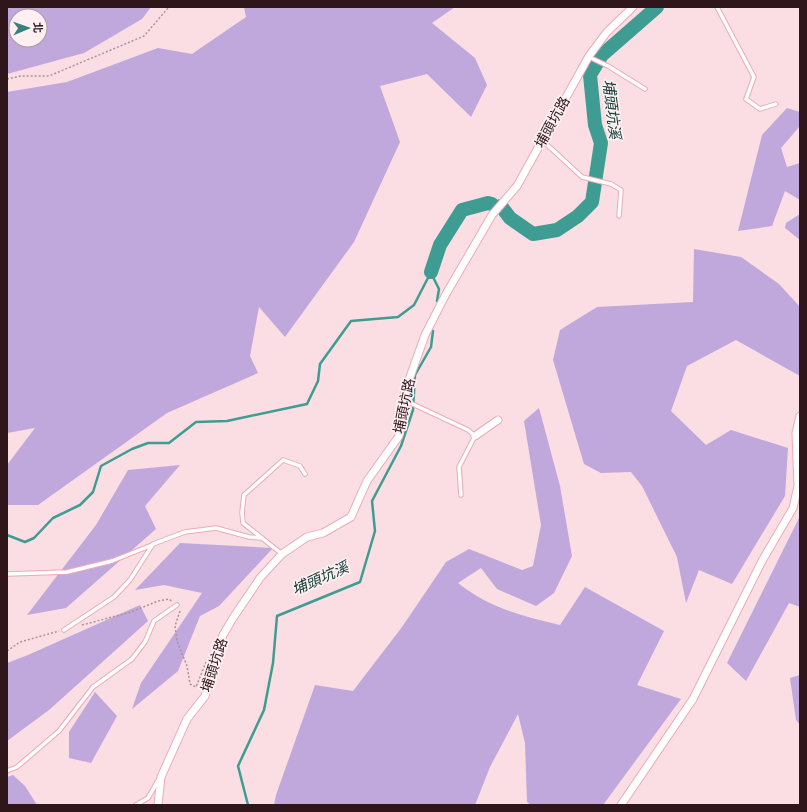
<svg xmlns="http://www.w3.org/2000/svg" width="807" height="812" viewBox="0 0 807 812" font-family="Poppins,'Noto Sans TC',sans-serif">
<rect width="100%" height="100%" fill="#fadee3"/>
<!-- green -->
<g fill="#c0a7dc" fill-rule="evenodd">
<path d="M 7,7 L 151,7 L 142,19 L 84,53 L 7,74 ZM 16,16 L 40,16 L 40,40 L 16,40 Z"/>
<path d="M 244,7 L 455,7 L 432,23 L 475,58 L 487,85 L 471,117 L 427,74 L 380,86 L 400,142 L 354,242 L 285,337 L 259,307 L 250,356 L 258,373 L 167,413 L 38,505 L 7,505 L 7,465 L 35,428 L 7,433 L 7,92 L 67,82 L 158,48 L 192,54 L 246,17 Z"/>
<path d="M 787,108 L 800,112 L 800,126 L 781,148 L 787,167 L 800,163 L 800,200 L 785,191 L 772,226 L 738,231 L 762,135 Z"/>
<path d="M 800,214 L 800,240 L 785,228 L 786,223 Z"/>
<path d="M 694,249 L 741,257 L 779,284 L 800,307 L 800,376 L 736,340 L 687,366 L 671,411 L 706,445 L 731,430 L 788,448 L 785,496 L 732,584 L 699,570 L 686,603 L 677,557 L 642,486 L 631,472 L 601,473 L 584,464 L 553,360 L 560,330 L 597,307 L 693,302 Z"/>
<path d="M 539,408 L 560,486 L 572,556 L 554,593 L 536,606 L 497,589 L 481,568 L 458,583 C 489,608 523,616 560,625 L 585,587 L 664,631 L 637,685 L 681,699 L 603,805 L 531,805 L 527,802 L 525,743 L 518,714 L 490,767 L 475,805 L 274,805 L 276,795 L 315,685 L 353,691 L 402,627 L 446,562 L 469,549 L 522,570 L 533,566 L 541,525 L 524,421 Z"/>
<path d="M 180,465 L 145,506 L 156,529 L 66,608 L 27,615 L 96,525 L 128,470 Z"/>
<path d="M 800,516 L 800,607 L 789,603 L 746,681 L 727,663 Z"/>
<path d="M 180,543 L 273,548 L 219,606 L 200,616 L 178,671 L 132,709 L 141,683 L 202,593 L 164,585 L 135,590 Z"/>
<path d="M 140,605 L 148,621 L 49,710 L 7,741 L 7,663 L 28,655 Z"/>
<path d="M 800,675 L 800,725 L 796,720 L 790,678 Z"/>
<path d="M 95,692 L 117,716 L 91,763 L 69,758 L 69,732 Z"/>
<path d="M 13,775 L 25,786 L 37,805 L 7,805 L 7,777 Z"/>
</g>
<g fill="none" stroke-linecap="round" stroke-linejoin="round">
<!-- stream -->
<g stroke="#3e9c93" stroke-width="2.5">
<path d="M 431,273 L 439,289 L 437,301"/>
<path d="M 7,535 L 25,542 L 34,538 L 53,518 L 80,505 L 93,492 L 101,466 L 132,449 L 148,443 L 169,443 L 196,422 L 227,421 L 307,404 L 318,381 L 320,364 L 351,321 L 398,317 L 414,305 L 431,272"/>
<path d="M 248,805 L 238,766 L 264,710 L 273,663 L 277,616 L 360,582 L 375,531 L 372,501 L 401,446 L 413,410 L 415,375 L 431,347 L 433,331"/>
</g>
<!-- river -->
<g stroke="#3e9c93" stroke-width="14">
<path d="M 501,206 L 510,218 L 533,234 L 557,230 L 578,216 L 592,202 L 601,143 L 595,125 L 590,75 L 602,55 L 657,7"/>
<path d="M 431,272 L 440,245 L 462,210 L 488,203 L 492,204"/>
</g>
<!-- service casing -->
<g stroke="#ecabb7" stroke-width="5.5">
<g id="service">
<path d="M 717,7 L 754,77 L 746,99 L 760,109 L 776,104"/>
<path d="M 589,57 L 608,66 L 645,89"/>
<path d="M 542,140 L 582,177 L 611,184 L 621,190 L 619,216"/>
<path d="M 404,400 L 468,430 L 475,436 L 459,467 L 461,495"/>
<path d="M 282,554 L 243,523 L 242,512 L 244,495 L 283,460 L 300,466 L 305,474"/>
<path d="M 7,574 L 67,572 L 112,561 L 152,545"/>
<path d="M 64,630 L 114,597 L 130,580 L 153,544 L 185,532 L 216,528 L 249,537 L 262,538"/>
<path d="M 7,771 L 17,767 L 59,731 L 93,687 L 132,659 L 145,642 L 154,621 L 177,605"/>
<path d="M 136,805 L 148,798 L 159,779"/>
</g>
</g>
<!-- minor casing -->
<g stroke="#ecabb7" stroke-width="9">
<g id="minor">
<path d="M 475,436 L 498,420"/>
<path d="M 158,805 L 161,777 L 187,719 L 205,696 L 223,635 L 233,618 L 260,578 L 282,554 L 307,537 L 323,533 L 351,517 L 367,481 L 399,436 L 405,391 L 425,335 L 446,294 L 492,215 L 517,186 L 589,56 L 607,32 L 633,7"/>
<path d="M 621,805 L 693,699 L 762,561 L 793,508 L 798,486 L 796,433 L 800,416"/>
</g>
</g>
<!-- path -->
<g stroke="#ad9297" stroke-width="1.5" stroke-dasharray="2 2" stroke-linecap="butt">
<path d="M 7,79 L 21,76 L 49,76 L 144,36 L 169,7"/>
<path d="M 180,611 L 175,626 L 177,641 L 187,666 L 190,684 L 196,687 L 206,662"/>
<path d="M 82,625 L 131,612 L 158,601 L 169,599 L 173,602"/>
<path d="M 7,651 L 20,642 L 59,631"/>
</g>
<!-- service -->
<use href="#service" stroke="#fff" stroke-width="3.5"/>
<!-- minor -->
<use href="#minor" stroke="#fff" stroke-width="7"/>
</g>
<g text-anchor="middle" dominant-baseline="central" stroke-width="3.5" stroke-linejoin="round" paint-order="stroke">
<!-- street labels -->
<g font-size="14" fill="#2e161b" stroke="#fef0f2">
<text transform="translate(552 122) rotate(-61)">埔頭坑路</text>
<text transform="translate(404 406) rotate(-78)">埔頭坑路</text>
<text transform="translate(214 665) rotate(-72)">埔頭坑路</text>
</g>
<!-- water labels -->
<g font-size="15" font-style="italic" fill="#15403b" stroke="#fef0f2">
<text transform="translate(612 109) rotate(83)">埔頭坑溪</text>
<text transform="translate(320 578) rotate(-24)">埔頭坑溪</text>
</g>
</g>
<!-- border -->
<rect width="807" height="812" fill="none" stroke="#2e161b" stroke-width="16"/>
<!-- north arrow -->
<g transform="translate(28 28) rotate(88)"><circle r="19" fill="#fef0f2" stroke="#ab999c"/>
<path d="M0-3L7 15L0 10L-7 15Z" fill="#3a8179"/>
<text y="-6" font-size="11" font-weight="bold" text-anchor="middle" fill="#2e161b">北</text>
</g>
</svg>
